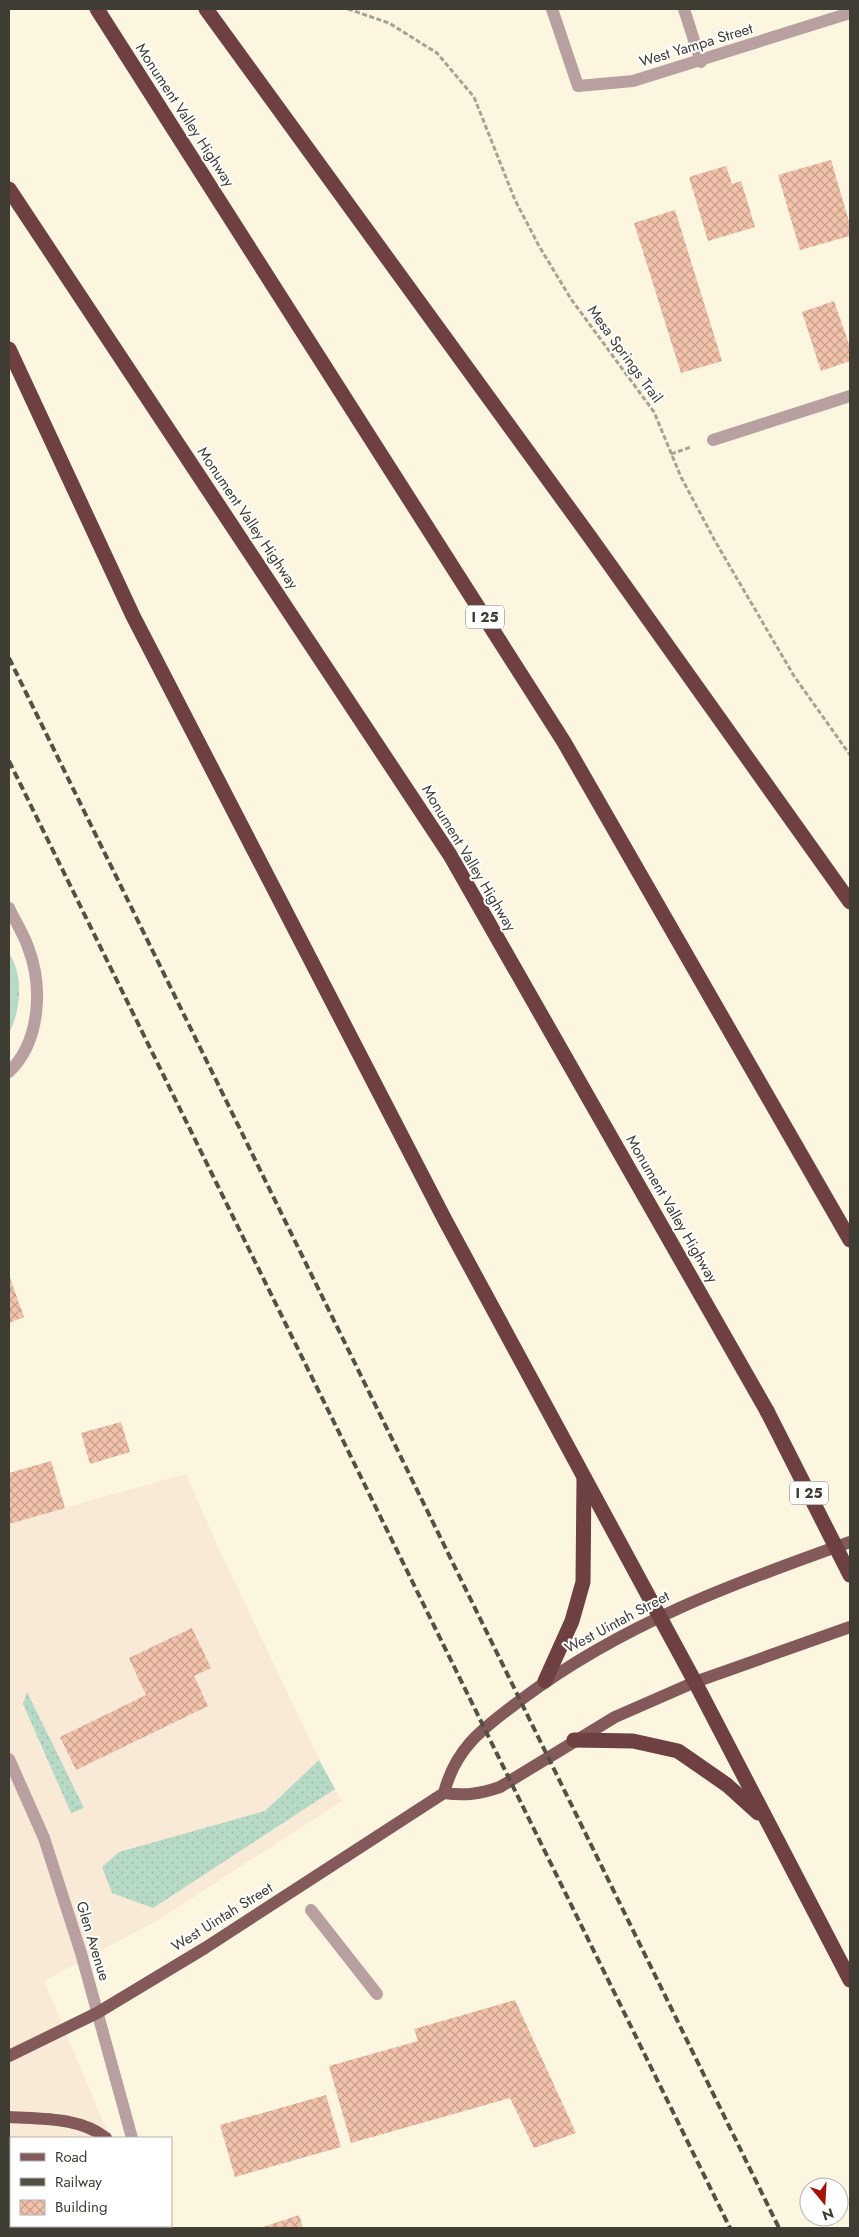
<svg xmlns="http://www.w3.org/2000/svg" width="859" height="2237" viewBox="0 0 859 2237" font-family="Jost,sans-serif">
<defs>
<pattern id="grass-dots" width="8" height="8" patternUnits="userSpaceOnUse" patternTransform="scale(1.25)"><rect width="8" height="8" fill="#b7dac7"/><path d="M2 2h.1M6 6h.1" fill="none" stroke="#9ebcab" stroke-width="1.8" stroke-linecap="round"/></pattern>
<pattern id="park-tufts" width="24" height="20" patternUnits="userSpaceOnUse" patternTransform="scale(1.25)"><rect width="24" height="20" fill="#b7dac7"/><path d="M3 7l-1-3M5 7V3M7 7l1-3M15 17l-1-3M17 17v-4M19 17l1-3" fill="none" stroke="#9ebcab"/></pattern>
<pattern id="building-cross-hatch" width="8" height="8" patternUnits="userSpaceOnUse" patternTransform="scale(1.25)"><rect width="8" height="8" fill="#f3c2ab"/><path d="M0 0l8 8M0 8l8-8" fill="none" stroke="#c69f8c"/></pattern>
</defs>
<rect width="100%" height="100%" fill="#fcf6e0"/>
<!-- education -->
<path fill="#f9e9d7" d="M 186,1474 L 218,1547 L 319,1759 L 342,1801 L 158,1920 L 44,1981 L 110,2138 L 11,2138 L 11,2226 L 137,2226 L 137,2228 L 9,2228 L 9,1523 Z"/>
<!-- grass -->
<g fill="url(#grass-dots)">
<path d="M 27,1692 L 84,1808 L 71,1813 L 23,1704 Z"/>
<path d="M 319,1760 L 335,1789 L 153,1908 L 112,1893 L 102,1867 L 119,1852 L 265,1811 Z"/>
</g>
<!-- park -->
<path fill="url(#park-tufts)" d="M 9,953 C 24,976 21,1010 9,1033 Z"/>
<!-- building -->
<g fill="url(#building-cross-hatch)">
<path d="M 831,160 L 850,225 L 850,236 L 800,250 L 778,175 Z"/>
<path d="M 726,166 L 732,184 L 741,181 L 755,227 L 708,241 L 689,177 Z"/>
<path d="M 675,210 L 722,361 L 681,373 L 634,223 Z"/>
<path d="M 834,301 L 850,347 L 850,361 L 821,371 L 802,312 Z"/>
<path d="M 9,1275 L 24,1317 L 9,1323 Z"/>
<path d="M 121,1422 L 130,1452 L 90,1464 L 81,1433 Z"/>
<path d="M 51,1461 L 65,1508 L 9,1524 L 9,1473 Z"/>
<path d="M 192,1628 L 211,1668 L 194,1676 L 208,1706 L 76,1770 L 60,1737 L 146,1695 L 129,1658 Z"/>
<path d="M 515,2000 L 576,2133 L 534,2148 L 510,2098 L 351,2143 L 329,2066 L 418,2041 L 414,2029 Z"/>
<path d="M 326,2095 L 341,2147 L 235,2177 L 220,2125 Z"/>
<path d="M 299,2215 L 303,2228 L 260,2228 Z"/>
</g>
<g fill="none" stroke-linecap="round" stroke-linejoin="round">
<!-- path -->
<g stroke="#a7a393" stroke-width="3" stroke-dasharray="5 2.5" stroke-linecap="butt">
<path d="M 348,9 L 389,23 L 437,53 L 474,97 L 515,200 L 539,246 L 571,299 L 654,412 L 681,477 L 715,541 L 794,676 L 850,755"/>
<path d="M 671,454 L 691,447"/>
</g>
<!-- minor -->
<g stroke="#b9a0a0" stroke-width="12">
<path d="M 552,9 L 578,86 L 633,81 L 850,13"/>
<path d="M 684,9 L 701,62"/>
<path d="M 713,440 L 850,396"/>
<path d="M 9,908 C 15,921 23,933 28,947 C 43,986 41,1041 9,1072"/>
<path d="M 9,1759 L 44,1838 L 81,1953 L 132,2138"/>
<path d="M 311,1910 L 377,1994"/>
<path d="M 158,2226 L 159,2228"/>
</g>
<!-- major -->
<g stroke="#83595a" stroke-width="12">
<path d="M 444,1793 C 456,1746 485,1727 522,1699 C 622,1624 734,1583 850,1542"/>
<path d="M 9,2056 L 97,2013 L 205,1948 L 444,1793 C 465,1796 480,1794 500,1787 L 615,1717 L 695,1682 L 850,1627"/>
<path d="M 9,2117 C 41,2119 80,2117 106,2138"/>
</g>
<!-- highway -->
<g stroke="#6e4042" stroke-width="15">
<path d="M 97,9 L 564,742 L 850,1240"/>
<path d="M 206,9 L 590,537 L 850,902"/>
<path d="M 9,189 L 450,855 L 767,1411"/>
<path d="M 9,349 L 133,616 L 445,1220 L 695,1682 L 850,1980"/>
<path d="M 545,1681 L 572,1621 L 583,1582 L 584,1479"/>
<path d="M 574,1740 L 633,1741 L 678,1751 L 727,1785 L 758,1813"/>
</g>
<!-- rail -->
<g stroke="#535046" stroke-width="4" stroke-dasharray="8 4" stroke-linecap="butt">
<path d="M 9,658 L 779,2228"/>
<path d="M 9,761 L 730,2228"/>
</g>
<!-- highway-bridge -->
<path stroke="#6e4042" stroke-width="15" d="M 767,1411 L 850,1575"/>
</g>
<g text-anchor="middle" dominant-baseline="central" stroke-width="4" stroke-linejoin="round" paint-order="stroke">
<!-- shield labels -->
<g fill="#fff" stroke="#787670" stroke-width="1">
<rect x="466" y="605.5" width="38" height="23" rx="4"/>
<rect x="790" y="1481.5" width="38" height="23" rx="4"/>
</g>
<g font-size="14" font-weight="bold" fill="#3e3c33">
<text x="485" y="617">I 25</text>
<text x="809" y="1493">I 25</text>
</g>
<!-- street labels -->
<g font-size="15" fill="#3e3c33" stroke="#fff">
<text transform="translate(696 45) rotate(-17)">West Yampa Street</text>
<text transform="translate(185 115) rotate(57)">Monument Valley Highway</text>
<text transform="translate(625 354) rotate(54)">Mesa Springs Trail</text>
<text transform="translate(248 518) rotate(56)">Monument Valley Highway</text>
<text transform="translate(469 858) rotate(59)">Monument Valley Highway</text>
<text transform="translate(672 1209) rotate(60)">Monument Valley Highway</text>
<text transform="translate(617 1622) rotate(-28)">West Uintah Street</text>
<text transform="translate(222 1917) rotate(-32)">West Uintah Street</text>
<text transform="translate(93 1941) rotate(73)">Glen Avenue</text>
</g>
</g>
<!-- border -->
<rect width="859" height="2237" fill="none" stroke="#3e3c33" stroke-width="20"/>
<!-- legend -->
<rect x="10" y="2137" width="162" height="90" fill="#ffffff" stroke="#b2b1ad"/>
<rect x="20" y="2153" width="25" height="8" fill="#83595a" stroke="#b2b1ad"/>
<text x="55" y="2162" font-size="15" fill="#3e3c33">Road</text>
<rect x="20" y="2178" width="25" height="8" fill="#535046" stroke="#b2b1ad"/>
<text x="55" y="2187" font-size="15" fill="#3e3c33">Railway</text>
<rect x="20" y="2200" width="25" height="15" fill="url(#building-cross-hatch)" stroke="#b2b1ad"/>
<text x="55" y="2212" font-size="15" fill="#3e3c33">Building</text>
<!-- north arrow -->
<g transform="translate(824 2202) rotate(162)"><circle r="24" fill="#ffffff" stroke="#b2b1ad"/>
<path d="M0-4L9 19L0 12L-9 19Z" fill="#a51204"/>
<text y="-8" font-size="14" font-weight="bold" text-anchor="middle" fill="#3e3c33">N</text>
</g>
</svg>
